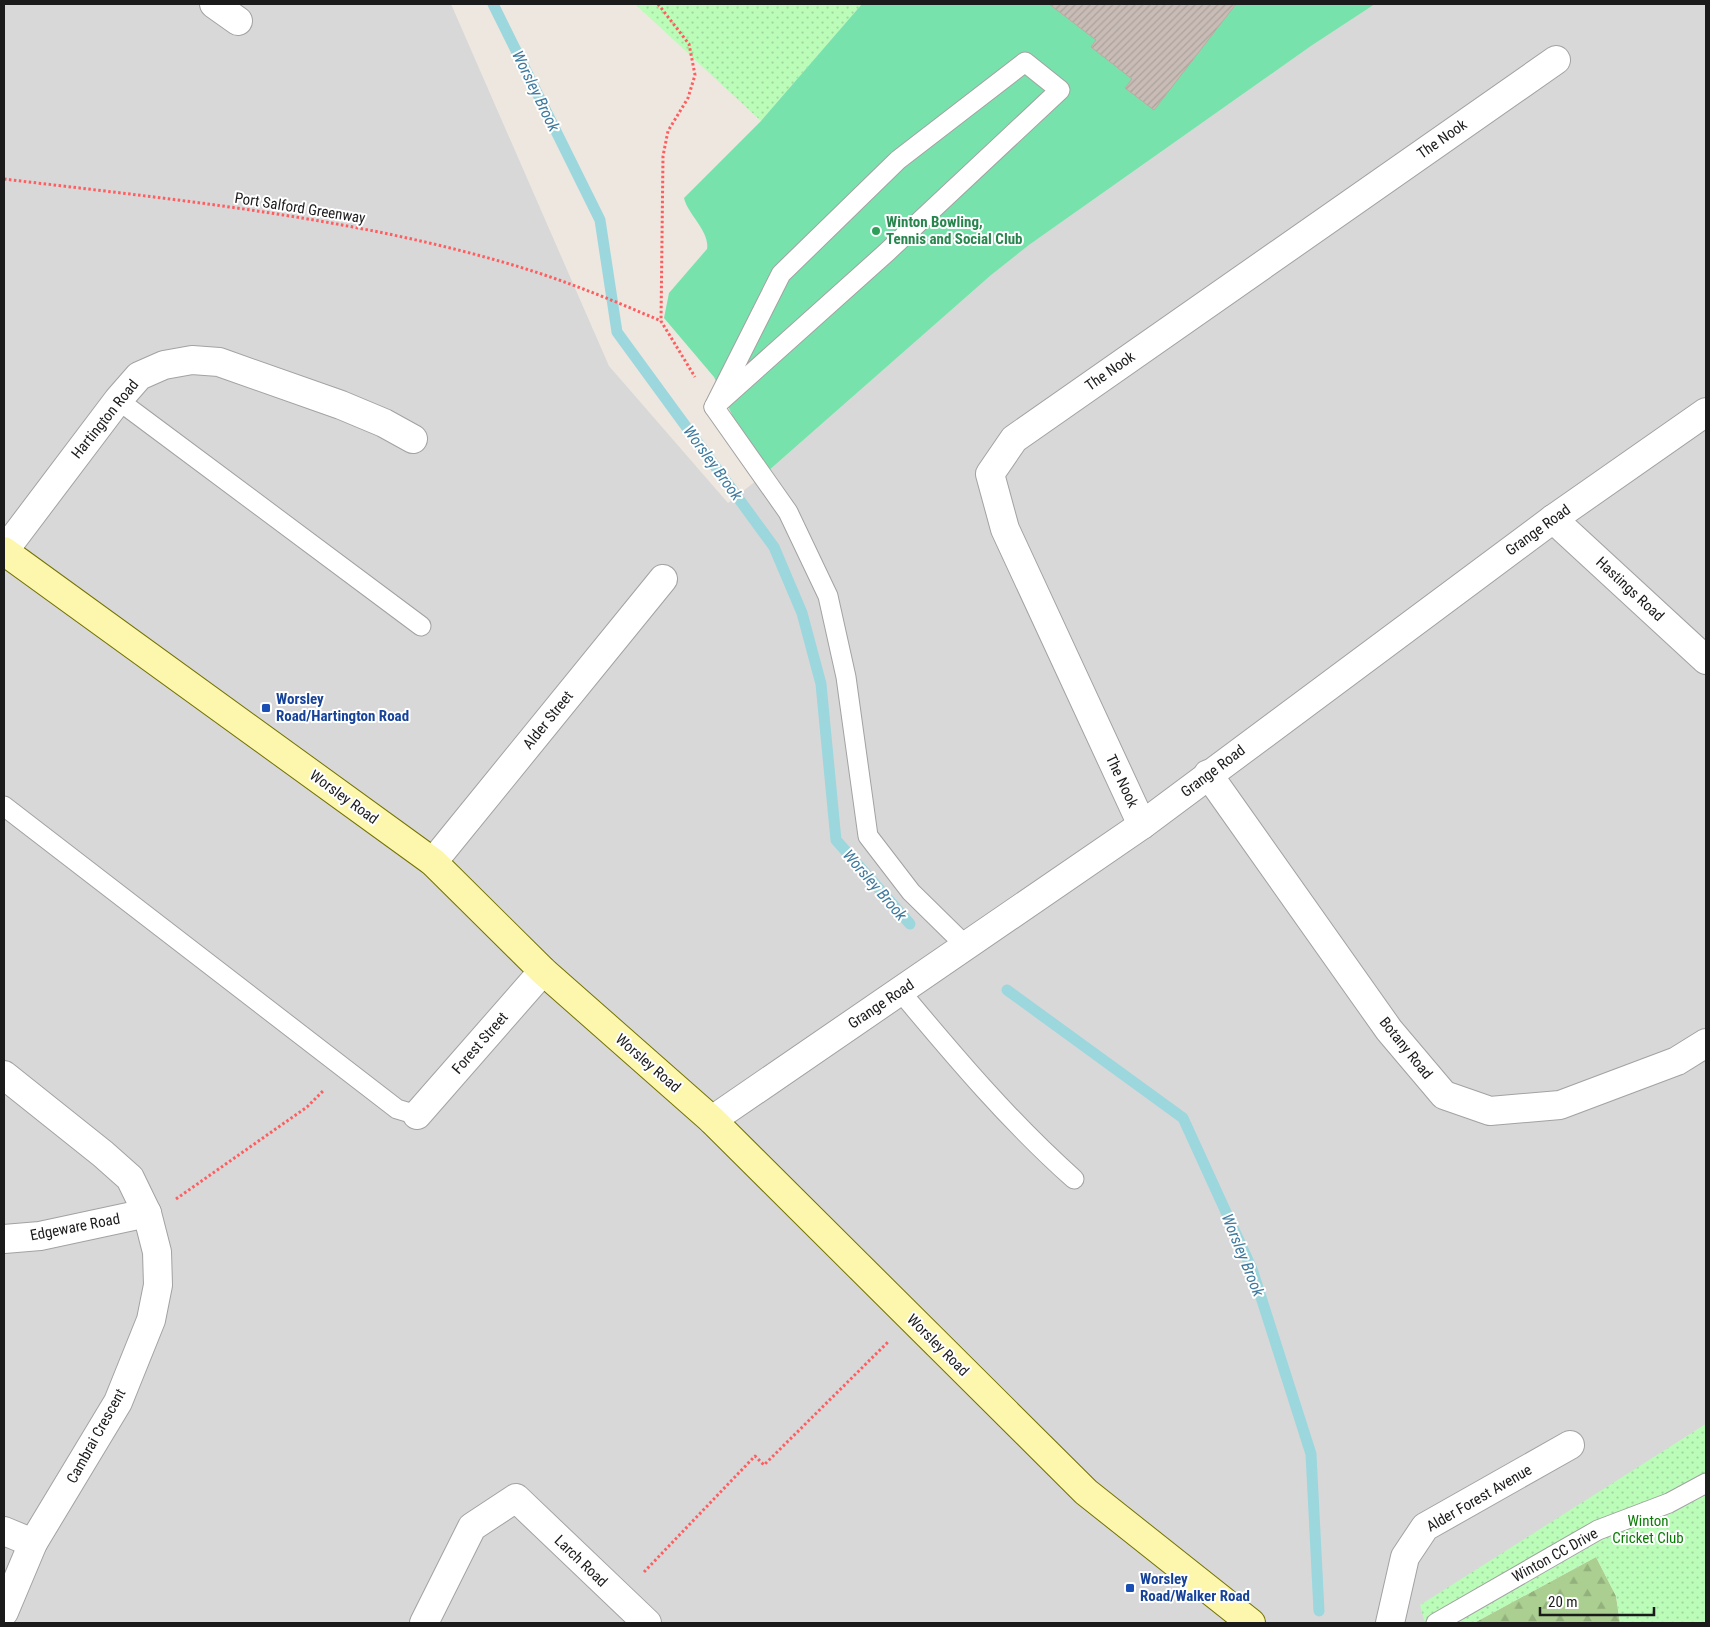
<svg xmlns="http://www.w3.org/2000/svg" width="1710" height="1627" viewBox="0 0 1710 1627" font-family="'Roboto Condensed',sans-serif">
<defs>
<pattern id="forest-firs" width="22" height="20" patternUnits="userSpaceOnUse" patternTransform="scale(1.25)"><rect width="22" height="20" fill="#abcf91"/><path d="M5 1l3.5 6h-7zM16 11l3.5 6h-7z" fill="#93b17c"/></pattern>
<pattern id="park-dots" width="8" height="8" patternUnits="userSpaceOnUse" patternTransform="scale(1.25)"><rect width="8" height="8" fill="#bafcb8"/><path d="M2 2h.1M6 6h.1" fill="none" stroke="#9fd79e" stroke-width="1.8" stroke-linecap="round"/></pattern>
<pattern id="building-hatch" width="6" height="6" patternUnits="userSpaceOnUse" patternTransform="scale(1.25)"><rect width="6" height="6" fill="#c9bcb6"/><path d="M-1 1l2-2M0 6l6-6M5 7l2-2" fill="none" stroke="#aca19c"/></pattern>
</defs>
<rect width="100%" height="100%" fill="#ede7df"/>
<!-- residential -->
<path fill="#d9d8d8" d="M 4,4 L 451,4 L 609,366 L 728,503 L 767,472 L 990,276 L 1029,245 L 1311,46 L 1375,4 L 1706,4 L 1706,1424 L 1572,1510 L 1426,1623 L 4,1623 Z"/>
<!-- forest -->
<path fill="url(#forest-firs)" d="M 1596,1557 L 1616,1596 L 1620,1623 L 1474,1623 Z"/>
<!-- park -->
<g fill="url(#park-dots)">
<path d="M 635,4 L 862,4 L 761,121 Z"/>
<path d="M 1706,1424 L 1706,1623 L 1620,1623 L 1616,1596 L 1596,1557 L 1474,1623 L 1425,1623 L 1420,1605 Z"/>
</g>
<!-- pitch -->
<path fill="#78e2ac" d="M 862,4 L 1375,4 L 1311,46 L 1029,245 L 990,276 L 767,472 L 737,425 L 714,377 L 664,318 L 669,293 L 707,249 C 710,231 688,215 684,198 L 761,121 Z"/>
<g fill="none" stroke-linecap="round" stroke-linejoin="round">
<!-- stream -->
<g stroke="#9cd7de" stroke-width="11">
<path d="M 493,4 L 600,220 L 617,332 L 774,547 L 802,613 L 821,684 L 836,840 L 910,924"/>
<path d="M 1007,990 L 1183,1118 L 1252,1269 L 1311,1454 L 1319,1611"/>
</g>
</g>
<!-- building -->
<path fill="url(#building-hatch)" stroke="#bfaba1" d="M 1049,4 L 1236,4 L 1154,110 L 1125,88 L 1132,79 L 1091,47 L 1096,40 Z"/>
<g fill="none" stroke-linecap="round" stroke-linejoin="round">
<!-- lane casing -->
<g stroke="#a2a2a2" stroke-width="21">
<g id="lane">
<path d="M 1025,62 L 1060,90 L 887,252 L 714,407 L 781,274 L 898,160 Z"/>
<path d="M 118,400 L 421,626"/>
<path d="M 714,407 L 788,512 L 828,596 L 846,677 L 868,836 L 911,892 L 966,946"/>
<path d="M 4,806 L 397,1109 L 417,1115"/>
<path d="M 900,991 C 955,1057 1010,1122 1074,1179"/>
<path d="M 1436,1623 L 1598,1530 L 1669,1503 L 1706,1483"/>
</g>
</g>
<!-- street casing -->
<g stroke="#a2a2a2" stroke-width="30">
<g id="street">
<path d="M 214,4 L 238,21"/>
<path d="M 1553,519 L 1706,660"/>
<path d="M 4,551 L 118,400 L 139,376 L 164,365 L 192,360 L 219,362 L 341,405 L 384,423 L 413,439"/>
<path d="M 1208,774 L 1389,1030 L 1444,1095 L 1490,1111 L 1560,1105 L 1677,1061 L 1706,1043"/>
<path d="M 1142,825 L 1005,529 L 990,474 L 1014,439 L 1556,60"/>
<path d="M 433,862 L 663,579"/>
<path d="M 4,1075 L 103,1154 L 130,1178 L 147,1213 L 157,1252 L 158,1285 L 151,1320 L 118,1402 L 33,1543 L 4,1612"/>
<path d="M 417,1115 L 543,971"/>
<path d="M 712,1120 L 1142,825 L 1553,519 L 1706,412"/>
<path d="M 4,1239 L 40,1236 L 147,1213"/>
<path d="M 4,1531 L 33,1543"/>
<path d="M 424,1623 L 472,1527 L 516,1498 L 647,1623"/>
<path d="M 1390,1623 L 1405,1557 L 1425,1527 L 1570,1445"/>
</g>
</g>
<!-- secondary casing -->
<g stroke="#737200" stroke-width="30">
<path id="secondary" d="M 4,551 L 433,862 L 543,971 L 712,1120 L 1086,1492 L 1251,1623"/>
</g>
<!-- path -->
<g stroke="#ff5e61" stroke-width="3" stroke-dasharray="2.5 2.5" stroke-linecap="butt">
<path d="M 658,4 L 689,44 L 695,75 L 688,98 L 668,131 L 663,156 L 661,321 L 695,377"/>
<path d="M 4,179 C 169,199 345,216 506,263 C 559,278 610,299 661,321"/>
<path d="M 176,1199 L 307,1107 L 324,1090"/>
<path d="M 644,1572 L 755,1456 L 764,1465 L 888,1342"/>
</g>
<!-- lane -->
<use href="#lane" stroke="#fff" stroke-width="19"/>
<!-- street -->
<use href="#street" stroke="#fff" stroke-width="28"/>
<!-- secondary -->
<use href="#secondary" stroke="#fdf7ae" stroke-width="28"/>
</g>
<!-- markers -->
<circle fill="#2e9e5b" stroke="#fff" stroke-width="2" cx="876" cy="231" r="5"/>
<g fill="#1a4fb4" stroke="#fff" stroke-width="2">
<rect x="261" y="703" width="10" height="10" rx="2.5"/>
<rect x="1125" y="1583" width="10" height="10" rx="2.5"/>
</g>
<g text-anchor="middle" dominant-baseline="central" stroke-width="4" stroke-linejoin="round" paint-order="stroke">
<!-- street labels -->
<g font-size="15" fill="#1b1b1b" stroke="#fff">
<text transform="translate(1442 139) rotate(-35)">The Nook</text>
<text transform="translate(300 208) rotate(9)">Port Salford Greenway</text>
<text transform="translate(1110 371) rotate(-35)">The Nook</text>
<text transform="translate(105 419) rotate(-51)">Hartington Road</text>
<text transform="translate(1538 530) rotate(-36)">Grange Road</text>
<text transform="translate(1630 589) rotate(43)">Hastings Road</text>
<text transform="translate(548 720) rotate(-51)">Alder Street</text>
<text transform="translate(1213 771) rotate(-37)">Grange Road</text>
<text transform="translate(1122 781) rotate(65)">The Nook</text>
<text transform="translate(344 797) rotate(36)">Worsley Road</text>
<text transform="translate(881 1004) rotate(-34)">Grange Road</text>
<text transform="translate(480 1043) rotate(-49)">Forest Street</text>
<text transform="translate(1406 1048) rotate(51)">Botany Road</text>
<text transform="translate(648 1063) rotate(41)">Worsley Road</text>
<text transform="translate(75 1227) rotate(-11)">Edgeware Road</text>
<text transform="translate(938 1345) rotate(45)">Worsley Road</text>
<text transform="translate(96 1436) rotate(-61)">Cambrai Crescent</text>
<text transform="translate(1479 1498) rotate(-30)">Alder Forest Avenue</text>
<text transform="translate(1555 1555) rotate(-29)">Winton CC Drive</text>
<text transform="translate(581 1561) rotate(44)">Larch Road</text>
</g>
<!-- leisure labels -->
<g font-size="15" font-weight="bold" fill="#27864d" stroke="#fff" text-anchor="start">
<text x="886" y="222">Winton Bowling,<tspan x="886" dy="17">Tennis and Social Club</tspan></text>
</g>
<!-- transit labels -->
<g font-size="15" font-weight="bold" fill="#164399" stroke="#fff" text-anchor="start">
<text x="276" y="699">Worsley<tspan x="276" dy="17">Road/Hartington Road</tspan></text>
<text x="1140" y="1579">Worsley<tspan x="1140" dy="17">Road/Walker Road</tspan></text>
</g>
<!-- park labels -->
<g font-size="15" fill="#0a7c05" stroke="#fff">
<text x="1648" y="1521">Winton<tspan x="1648" dy="17">Cricket Club</tspan></text>
</g>
<!-- water labels -->
<g font-size="16" font-style="italic" fill="#3e7a9e" stroke="#fff">
<text transform="translate(536 91) rotate(64)">Worsley Brook</text>
<text transform="translate(713 463) rotate(54)">Worsley Brook</text>
<text transform="translate(875 885) rotate(49)">Worsley Brook</text>
<text transform="translate(1243 1255) rotate(68)">Worsley Brook</text>
</g>
</g>
<!-- border -->
<rect width="1710" height="1627" fill="none" stroke="#1b1b1b" stroke-width="10"/>
<!-- scale -->
<path d="M1540 1607v8h114v-8" fill="none" stroke="#1b1b1b" stroke-width="2.5"/>
<text x="1548" y="1607" font-size="15" fill="#1b1b1b" stroke="#ffffff" stroke-width="4" paint-order="stroke">20 m</text>
</svg>
